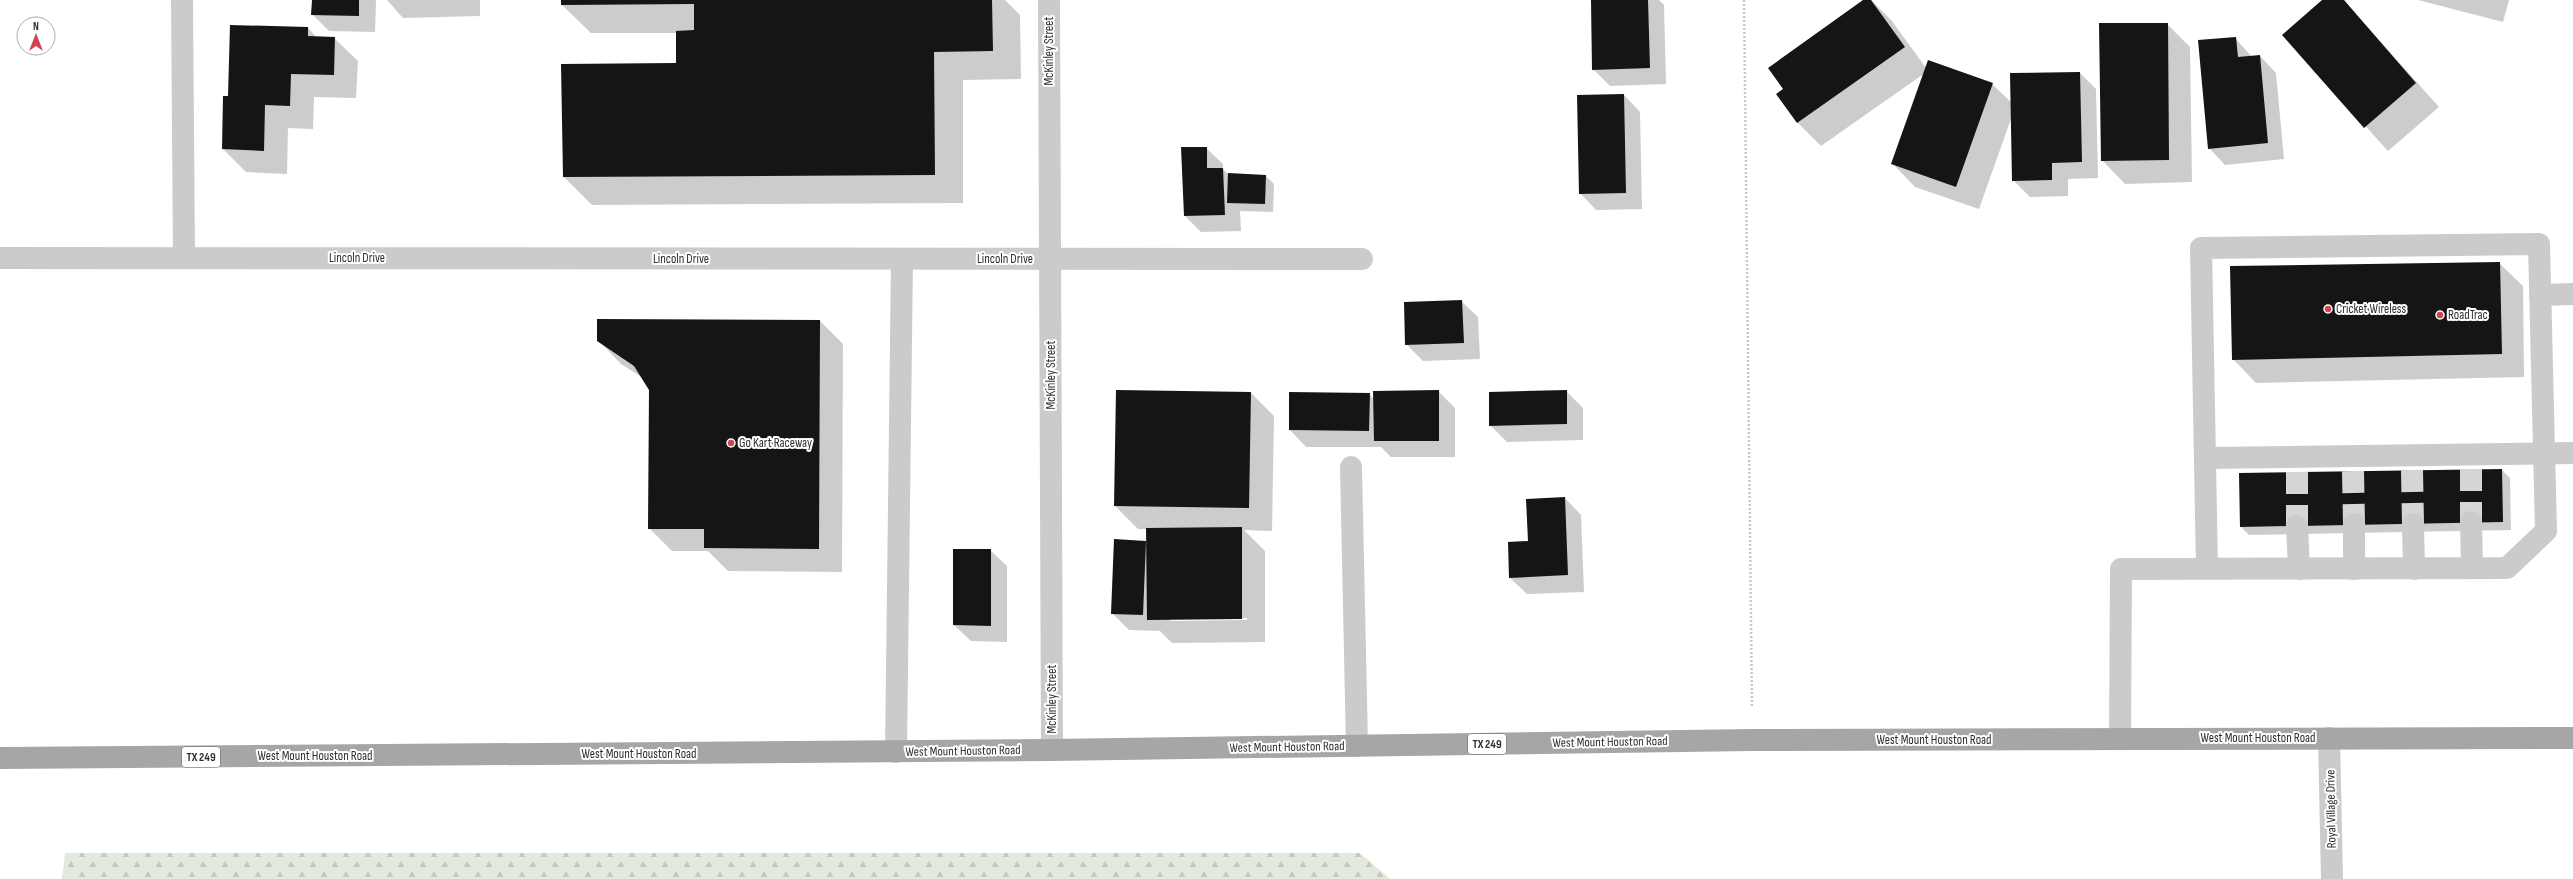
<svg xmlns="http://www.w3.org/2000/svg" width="2573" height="879" viewBox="0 0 2573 879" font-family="'Sofia Sans Condensed',sans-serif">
<defs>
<pattern id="forest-firs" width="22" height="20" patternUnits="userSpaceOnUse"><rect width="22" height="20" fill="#e4e9dd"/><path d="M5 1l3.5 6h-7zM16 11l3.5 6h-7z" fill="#c4c8be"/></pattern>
</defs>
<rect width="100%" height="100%" fill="#fff"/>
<!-- forest -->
<path fill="url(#forest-firs)" d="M 65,853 L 1360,853 L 1390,879 L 62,879 Z"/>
<!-- shadow -->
<g fill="#0003" fill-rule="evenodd">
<path d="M 313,0 L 376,0 L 375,32 L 329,31 L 312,14 Z"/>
<path d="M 387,0 L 480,0 L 480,16 L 403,18 Z"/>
<path d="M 562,0 L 1005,0 L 1020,15 L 1021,79 L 963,80 L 963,203 L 592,205 L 564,177 L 677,64 L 677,33 L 591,33 L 562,5 Z"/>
<path d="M 1592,0 L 1659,0 L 1664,5 L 1666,84 L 1610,86 L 1593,69 Z"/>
<path d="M 1865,0 L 1871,0 L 1892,21 L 1926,68 L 1992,84 L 2012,103 L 2080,73 L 2096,89 L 2098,178 L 2068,179 L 2068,196 L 2030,197 L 2013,180 L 2012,116 L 1979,209 L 1915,187 L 1892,163 L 1925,73 L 1821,146 L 1798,123 L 1778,94 L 1785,89 Z"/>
<path d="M 2324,0 L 2343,0 L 2439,107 L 2388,151 L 2283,35 Z"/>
<path d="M 2418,0 L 2509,0 L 2503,22 Z"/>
<path d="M 2167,24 L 2190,47 L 2192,182 L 2125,184 L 2102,160 Z"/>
<path d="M 308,28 L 317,38 L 334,38 L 358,61 L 356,98 L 314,97 L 313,129 L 288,128 L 287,174 L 246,172 L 223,149 L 229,97 Z"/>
<path d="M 2235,38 L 2252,57 L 2260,56 L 2276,73 L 2284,159 L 2225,165 L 2209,148 Z"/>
<path d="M 1624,95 L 1640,112 L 1642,209 L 1596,210 L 1580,193 Z"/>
<path d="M 1206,148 L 1223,164 L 1223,169 L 1228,174 L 1266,176 L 1274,184 L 1273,212 L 1240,211 L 1241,231 L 1201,232 L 1185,216 Z"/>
<path d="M 2499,263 L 2523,286 L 2524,377 L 2256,383 L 2233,359 Z"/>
<path d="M 1461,301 L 1478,317 L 1480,359 L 1423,361 L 1406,344 Z"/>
<path d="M 820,321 L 843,344 L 842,572 L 728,571 L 708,551 L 672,551 L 649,528 L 650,389 L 643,378 L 621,364 L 598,340 Z"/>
<path d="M 1438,391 L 1455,408 L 1455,457 L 1391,457 L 1381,447 L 1306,447 L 1290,430 L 1290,393 L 1369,394 L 1374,399 Z"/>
<path d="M 1566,391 L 1583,408 L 1583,440 L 1507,442 L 1490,425 Z"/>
<path d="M 1251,393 L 1274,416 L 1272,531 L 1244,530 L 1265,551 L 1265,642 L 1172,643 L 1160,631 L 1129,630 L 1112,613 L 1145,542 L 1147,544 L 1147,529 L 1138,529 L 1115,506 ZM 1247,618 L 1247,620 L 1170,621 L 1170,619 Z"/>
<path d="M 2502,470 L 2510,478 L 2511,530 L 2249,535 L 2241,527 Z"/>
<path d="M 1565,498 L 1581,515 L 1584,592 L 1527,594 L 1510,578 L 1529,542 Z"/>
<path d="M 990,550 L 1007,566 L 1007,642 L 971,641 L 954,625 Z"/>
</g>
<!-- building -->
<g fill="#151515">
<path d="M 312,0 L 359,0 L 359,16 L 311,15 Z"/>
<path d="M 561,0 L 992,0 L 993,51 L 934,52 L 935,175 L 563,177 L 561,64 L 676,63 L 676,31 L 694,30 L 694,4 L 561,5 Z"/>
<path d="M 1591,0 L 1648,0 L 1650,68 L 1592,70 Z"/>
<path d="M 1863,0 L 1871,0 L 1905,47 L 1797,123 L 1776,94 L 1783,89 L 1768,68 Z"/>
<path d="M 2322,0 L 2344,0 L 2416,83 L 2364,128 L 2282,35 Z"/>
<path d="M 2099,23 L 2168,23 L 2169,160 L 2101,161 Z"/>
<path d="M 230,25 L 308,27 L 308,36 L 335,37 L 334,75 L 291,74 L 290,106 L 265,105 L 264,151 L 222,149 L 223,96 L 228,96 Z"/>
<path d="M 2236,37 L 2238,57 L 2260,55 L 2268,143 L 2208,149 L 2198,40 Z"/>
<path d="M 1928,60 L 1993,83 L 1956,187 L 1891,164 Z"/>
<path d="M 2080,72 L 2082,162 L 2052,163 L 2052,180 L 2012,181 L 2010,73 Z"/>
<path d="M 1624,94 L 1626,193 L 1579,194 L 1577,95 Z"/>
<path d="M 1181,147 L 1207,147 L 1207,168 L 1223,168 L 1225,215 L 1184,216 Z"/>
<path d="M 1228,173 L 1266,175 L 1265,204 L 1227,203 Z"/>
<path d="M 2500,262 L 2502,354 L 2232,360 L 2230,266 Z"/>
<path d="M 1462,300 L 1464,343 L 1405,345 L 1404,302 Z"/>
<path d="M 597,319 L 820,320 L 819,549 L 704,548 L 704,529 L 648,529 L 649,390 L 634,366 L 597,341 Z"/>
<path d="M 1116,390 L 1251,392 L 1249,508 L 1114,506 Z"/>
<path d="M 1439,390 L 1439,441 L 1374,441 L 1373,391 Z"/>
<path d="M 1567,390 L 1567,424 L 1489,426 L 1489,392 Z"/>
<path d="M 1289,392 L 1370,393 L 1369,431 L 1289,430 Z"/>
<path d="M 2502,469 L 2503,522 L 2240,527 L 2239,473 Z"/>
<path d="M 1565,497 L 1568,575 L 1509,578 L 1508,542 L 1528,541 L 1526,499 Z"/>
<path d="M 1242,527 L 1242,619 L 1147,620 L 1146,528 Z"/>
<path d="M 1114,539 L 1146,541 L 1143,615 L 1111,614 Z"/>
<path d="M 953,549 L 991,549 L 991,626 L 953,625 Z"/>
</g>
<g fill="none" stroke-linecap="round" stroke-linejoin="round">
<!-- minor-tunnel -->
<g stroke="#d5d5d5" stroke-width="22" stroke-dasharray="22 11" stroke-linecap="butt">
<path d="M 2471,469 L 2471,522"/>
<path d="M 2412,470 L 2413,524"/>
<path d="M 2353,471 L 2354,524"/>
<path d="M 2297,472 L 2297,526"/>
</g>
<!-- path -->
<path stroke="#c8c8c8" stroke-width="2.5" stroke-dasharray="2 2" stroke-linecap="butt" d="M 1744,0 L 1752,708"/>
<!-- minor -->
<g stroke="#cbcbcb" stroke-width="22">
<path d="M 182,0 L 184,258"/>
<path d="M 1049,0 L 1052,750"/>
<path d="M 0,258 L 1362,259"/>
<path d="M 2540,295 L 2573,294"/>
<path d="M 2206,458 L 2573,453"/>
<path d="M 1351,467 L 1357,746"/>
<path d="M 2471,522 L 2472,568"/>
<path d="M 2354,524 L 2354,569"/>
<path d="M 2413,524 L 2414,569"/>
<path d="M 2297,526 L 2299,569"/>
<path d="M 2329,738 L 2332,879"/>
<path d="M 2120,739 L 2121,569 L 2507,568 L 2546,531 L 2539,244 L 2201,248 L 2207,569"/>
<path d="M 896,752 L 902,259"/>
</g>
<!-- major -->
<path stroke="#a6a6a6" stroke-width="22" d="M 0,758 L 1052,750 L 1752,740 L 2573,738"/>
</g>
<!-- markers -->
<g fill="#d1434f" stroke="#fff" stroke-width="1.5">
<circle cx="2328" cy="309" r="4"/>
<circle cx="2440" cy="315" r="4"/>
<circle cx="731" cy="443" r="4"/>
</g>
<g text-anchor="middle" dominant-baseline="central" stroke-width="4" stroke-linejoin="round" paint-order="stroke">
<!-- shield labels -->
<g fill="#fff" stroke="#6d6d6d" stroke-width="1">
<rect x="1468" y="734" width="38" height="20" rx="3"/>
<rect x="182" y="747" width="38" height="20" rx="3"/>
</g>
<g font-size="12" font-weight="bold" fill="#2e2e2e">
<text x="1487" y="744">TX 249</text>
<text x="201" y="757">TX 249</text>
</g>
<!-- street labels -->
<g font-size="13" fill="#2e2e2e" stroke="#fff">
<text transform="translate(1049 51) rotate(-90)">McKinley Street</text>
<text x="357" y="258">Lincoln Drive</text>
<text x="681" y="259">Lincoln Drive</text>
<text x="1005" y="259">Lincoln Drive</text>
<text transform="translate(1051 375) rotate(-90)">McKinley Street</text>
<text transform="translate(1052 699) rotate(-90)">McKinley Street</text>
<text x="2258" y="738">West Mount Houston Road</text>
<text x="1934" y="740">West Mount Houston Road</text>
<text transform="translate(1610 742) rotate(-1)">West Mount Houston Road</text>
<text transform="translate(1287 747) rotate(-1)">West Mount Houston Road</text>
<text transform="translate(963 751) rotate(-1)">West Mount Houston Road</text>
<text x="639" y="754">West Mount Houston Road</text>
<text x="315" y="756">West Mount Houston Road</text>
<text transform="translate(2331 809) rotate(-91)">Royal Village Drive</text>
</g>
<!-- poi labels -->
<g font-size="13" fill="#2e2e2e" stroke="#fff" text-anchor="start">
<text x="2336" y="309">Cricket Wireless</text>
<text x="2448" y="315">RoadTrac</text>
<text x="739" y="443">Go Kart Raceway</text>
</g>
</g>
<!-- north arrow -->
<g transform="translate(36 36)"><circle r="19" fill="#ffffff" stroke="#ababab"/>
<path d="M0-3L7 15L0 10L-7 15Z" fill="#d1434f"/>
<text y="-6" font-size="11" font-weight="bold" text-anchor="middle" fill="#2e2e2e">N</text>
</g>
</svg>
